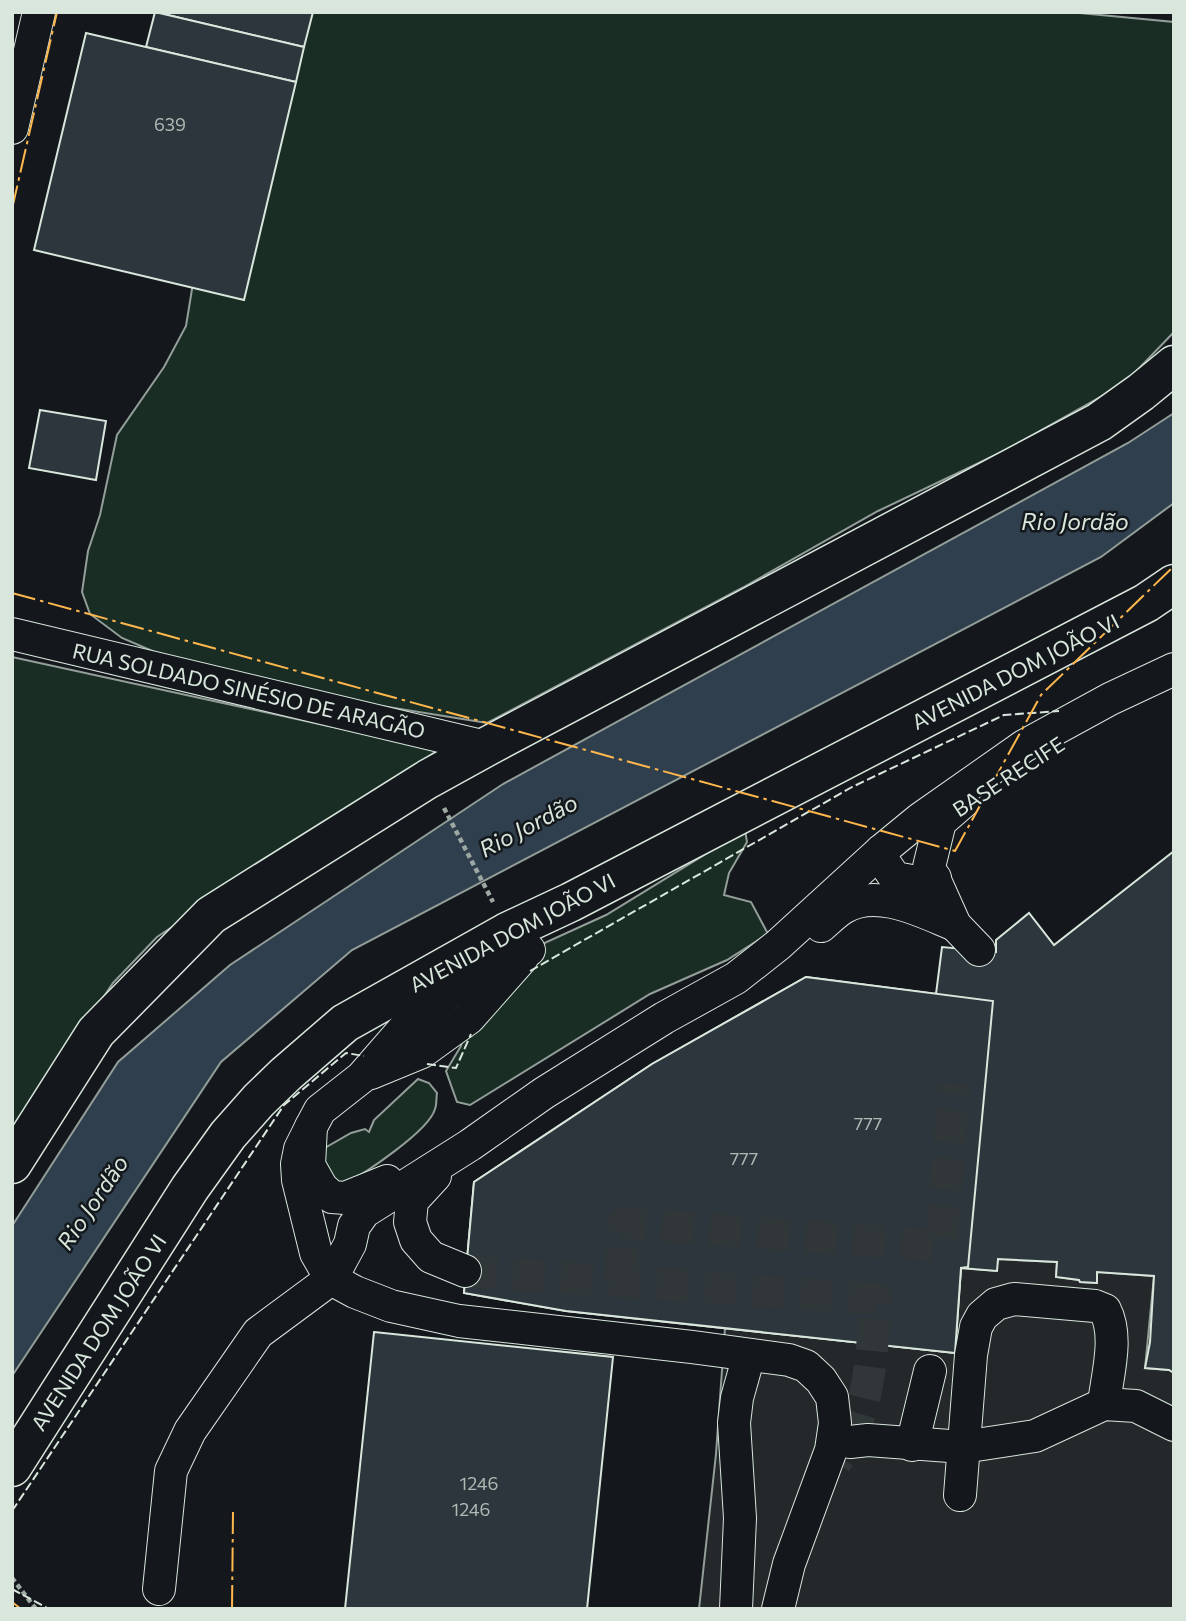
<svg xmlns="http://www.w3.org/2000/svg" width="1186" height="1621" viewBox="0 0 1186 1621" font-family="Commissioner,sans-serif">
<rect width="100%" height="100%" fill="#14181c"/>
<!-- green -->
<g fill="#1a2d24" stroke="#939e99" stroke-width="2">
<path d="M 256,12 L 1069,12 L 1174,22 L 1174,332 L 1125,383 L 1006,450 L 878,511 L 742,588 L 487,723 L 301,693 L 157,653 L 122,638 L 90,614 L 82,592 L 88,551 L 100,515 L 117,435 L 164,367 L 186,326 L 193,283 Z"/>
<path d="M 12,657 L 438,750 L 157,937 L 113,983 L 12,1133 Z"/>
<path d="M 745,830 L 747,842 L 729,873 L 724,895 L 751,902 L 768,934 L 727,960 L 650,994 L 470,1105 L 457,1102 L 446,1071 L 461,1046 L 472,992 L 529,950 L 606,915 Z"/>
<path d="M 418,1079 L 429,1083 L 437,1093 C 436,1098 437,1104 435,1109 C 429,1131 364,1174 343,1185 L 325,1175 L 323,1149 L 351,1133 L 365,1129 L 369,1132 L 374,1120 Z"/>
</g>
<!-- parking -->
<path fill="#24282b" stroke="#939e99" stroke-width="2" d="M 998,1259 L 1057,1262 L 1056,1277 L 1079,1280 L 1080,1282 L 1097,1283 L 1097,1272 L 1154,1276 L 1145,1368 L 1169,1370 L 1174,1373 L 1174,1609 L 699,1609 L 716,1454 L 725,1328 L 954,1353 L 961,1268 L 996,1271 Z"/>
<!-- water -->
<path fill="#2f3f4d" stroke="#939e99" stroke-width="2" d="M 1174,413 L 1174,503 L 1101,557 L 352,950 L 221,1062 L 12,1376 L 12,1226 L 118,1062 L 230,965 L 503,784 L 1128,443 Z"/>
<!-- building -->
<g fill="#2c363c" stroke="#d8e6dc" stroke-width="2">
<path d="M 155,12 L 313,12 L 304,47 Z"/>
<path d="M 155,12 L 304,47 L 296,82 L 146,47 Z"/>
<path d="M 86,33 L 296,82 L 244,300 L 34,250 Z"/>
<path d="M 40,410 L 106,421 L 96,480 L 29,468 Z"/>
<path d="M 1174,851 L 1174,1373 L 1169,1370 L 1145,1368 L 1150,1342 L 1154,1276 L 1097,1272 L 1097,1283 L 1080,1282 L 1079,1280 L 1056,1277 L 1057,1262 L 998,1259 L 997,1271 L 961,1268 L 955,1353 L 566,1311 L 464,1293 L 474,1182 L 652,1064 L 806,977 L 936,994 L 942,947 L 996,952 L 996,940 L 1029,913 L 1054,945 Z"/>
<path d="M 806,977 L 993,1001 L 968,1267 L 961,1268 L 955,1353 L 566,1311 L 464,1293 L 474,1182 L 652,1064 Z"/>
<path d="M 374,1332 L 613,1357 L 587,1609 L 345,1609 Z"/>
</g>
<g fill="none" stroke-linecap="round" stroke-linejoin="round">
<!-- minor-tunnel -->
<g stroke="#313739" stroke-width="32" stroke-dasharray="32 16" stroke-linecap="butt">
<path d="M 465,1271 L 876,1299 C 871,1357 871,1413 836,1462"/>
<path d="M 621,1280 L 623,1223 L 941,1246 L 954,1084"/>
</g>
<!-- minor casing -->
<g stroke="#d8e6dc" stroke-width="34">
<g id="minor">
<path d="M 12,128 L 39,12"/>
<path d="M 12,634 L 486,747"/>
<path d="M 963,802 L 940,822 L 929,867 L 955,925 L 979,950"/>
<path d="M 881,851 L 882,859 L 895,878 L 917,882 L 935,878"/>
<path d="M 821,926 C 828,920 835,913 843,908 C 877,887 923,912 955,925"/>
<path d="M 371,1073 L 422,1052 L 469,1018 L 522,958"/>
<path d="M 311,1127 L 300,1149 L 297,1164 L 298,1180 L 316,1253 L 331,1279 L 355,1292 L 391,1306 L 459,1321 L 692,1347 L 789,1360 L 806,1366 L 821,1380 L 832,1397 L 835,1423 L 831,1450 L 789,1564 L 778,1609"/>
<path d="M 435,1176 L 412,1201 L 410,1222 L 416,1240 L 431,1257 L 465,1271"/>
<path d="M 387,1181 L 345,1198 L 332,1197 L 322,1188 L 309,1165 L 311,1127 L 320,1110 L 362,1077 L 409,1023 L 474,975 L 529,950"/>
<path d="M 850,1442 L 868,1440 L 963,1447 L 1035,1436 L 1104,1404 L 1136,1406 L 1174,1425"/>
<path d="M 912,1445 L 930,1371"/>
<path d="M 960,1495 L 971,1355 L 976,1327 L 982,1316 L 996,1304 L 1014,1299 L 1095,1306 L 1105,1310 C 1119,1337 1107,1376 1104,1404"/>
<path d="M 159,1589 L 171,1471 L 190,1431 L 258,1333 L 331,1279 L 350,1244 L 354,1226 L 364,1212 L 470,1145 L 544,1093 L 664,1018 L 736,978 L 778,945 L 881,851 L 920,819 L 1024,746 L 1110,699 L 1174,669"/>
<path d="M 736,1609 L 740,1518 L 734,1423 L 737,1398 L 749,1355"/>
</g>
</g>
<!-- major casing -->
<g stroke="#d8e6dc" stroke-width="41">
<g id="major">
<path d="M 12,1164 L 96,1032 L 211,915 L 428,779 L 486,747 L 1099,422 L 1141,392 L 1174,365"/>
<path d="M 12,1467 L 190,1188 L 228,1135 L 259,1100 L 286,1074 L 345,1023 L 507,932 L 571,902 L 1146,603 L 1174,584"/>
</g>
</g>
<!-- path -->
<g stroke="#9da8a2" stroke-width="4.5" stroke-dasharray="5 3.5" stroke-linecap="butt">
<path d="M 444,808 L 493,902"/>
<path d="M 12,1578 L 36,1609"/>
</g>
<!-- minor -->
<use href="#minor" stroke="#14181c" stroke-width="32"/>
<!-- major -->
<use href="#major" stroke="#14181c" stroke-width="38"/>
<!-- fence -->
<g stroke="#d8e6dc" stroke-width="2" stroke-dasharray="9 3.5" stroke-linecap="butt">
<path d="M 530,971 L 852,787 L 1004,715 L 1059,711"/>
<path d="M 427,1064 L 456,1068 L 471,1034"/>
<path d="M 12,1511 L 284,1105 L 346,1053 L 364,1056"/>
<path d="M 12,1589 L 49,1609"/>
</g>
<!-- power -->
<g stroke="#ffb74d" stroke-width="2" stroke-dasharray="24 5 3.5 5" stroke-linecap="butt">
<path d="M 12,209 L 57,12"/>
<path d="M 12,593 L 955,851 L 1041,695 L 1174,566"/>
<path d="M 12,1602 L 21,1609"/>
<path d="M 232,1609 L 233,1512"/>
</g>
</g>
<g text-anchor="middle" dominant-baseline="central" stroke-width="5" stroke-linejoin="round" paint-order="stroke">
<!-- number labels -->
<g font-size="18" fill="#adbab4">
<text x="170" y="124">639</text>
<text x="868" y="1123">777</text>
<text x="744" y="1158">777</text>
<text x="479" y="1483">1246</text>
<text x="471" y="1509">1246</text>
</g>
<!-- street labels -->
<g font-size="21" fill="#d8e6dc" stroke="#14181c">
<text transform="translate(1015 671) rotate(-27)">AVENIDA DOM JOÃO VI</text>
<text transform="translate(249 690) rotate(13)">RUA SOLDADO SINÉSIO DE ARAGÃO</text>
<text transform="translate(1008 776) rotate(-33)">BASE RECIFE</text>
<text transform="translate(512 932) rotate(-28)">AVENIDA DOM JOÃO VI</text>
<text transform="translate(98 1332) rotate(-57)">AVENIDA DOM JOÃO VI</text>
</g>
<!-- water labels -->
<g font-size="23" font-style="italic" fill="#d8e6dc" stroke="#14181c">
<text x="1075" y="521">Rio Jordão</text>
<text transform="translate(528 825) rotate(-28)">Rio Jordão</text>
<text transform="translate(92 1202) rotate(-56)">Rio Jordão</text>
</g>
</g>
<!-- border -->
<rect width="1186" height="1621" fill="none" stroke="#d8e6dc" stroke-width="28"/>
</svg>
